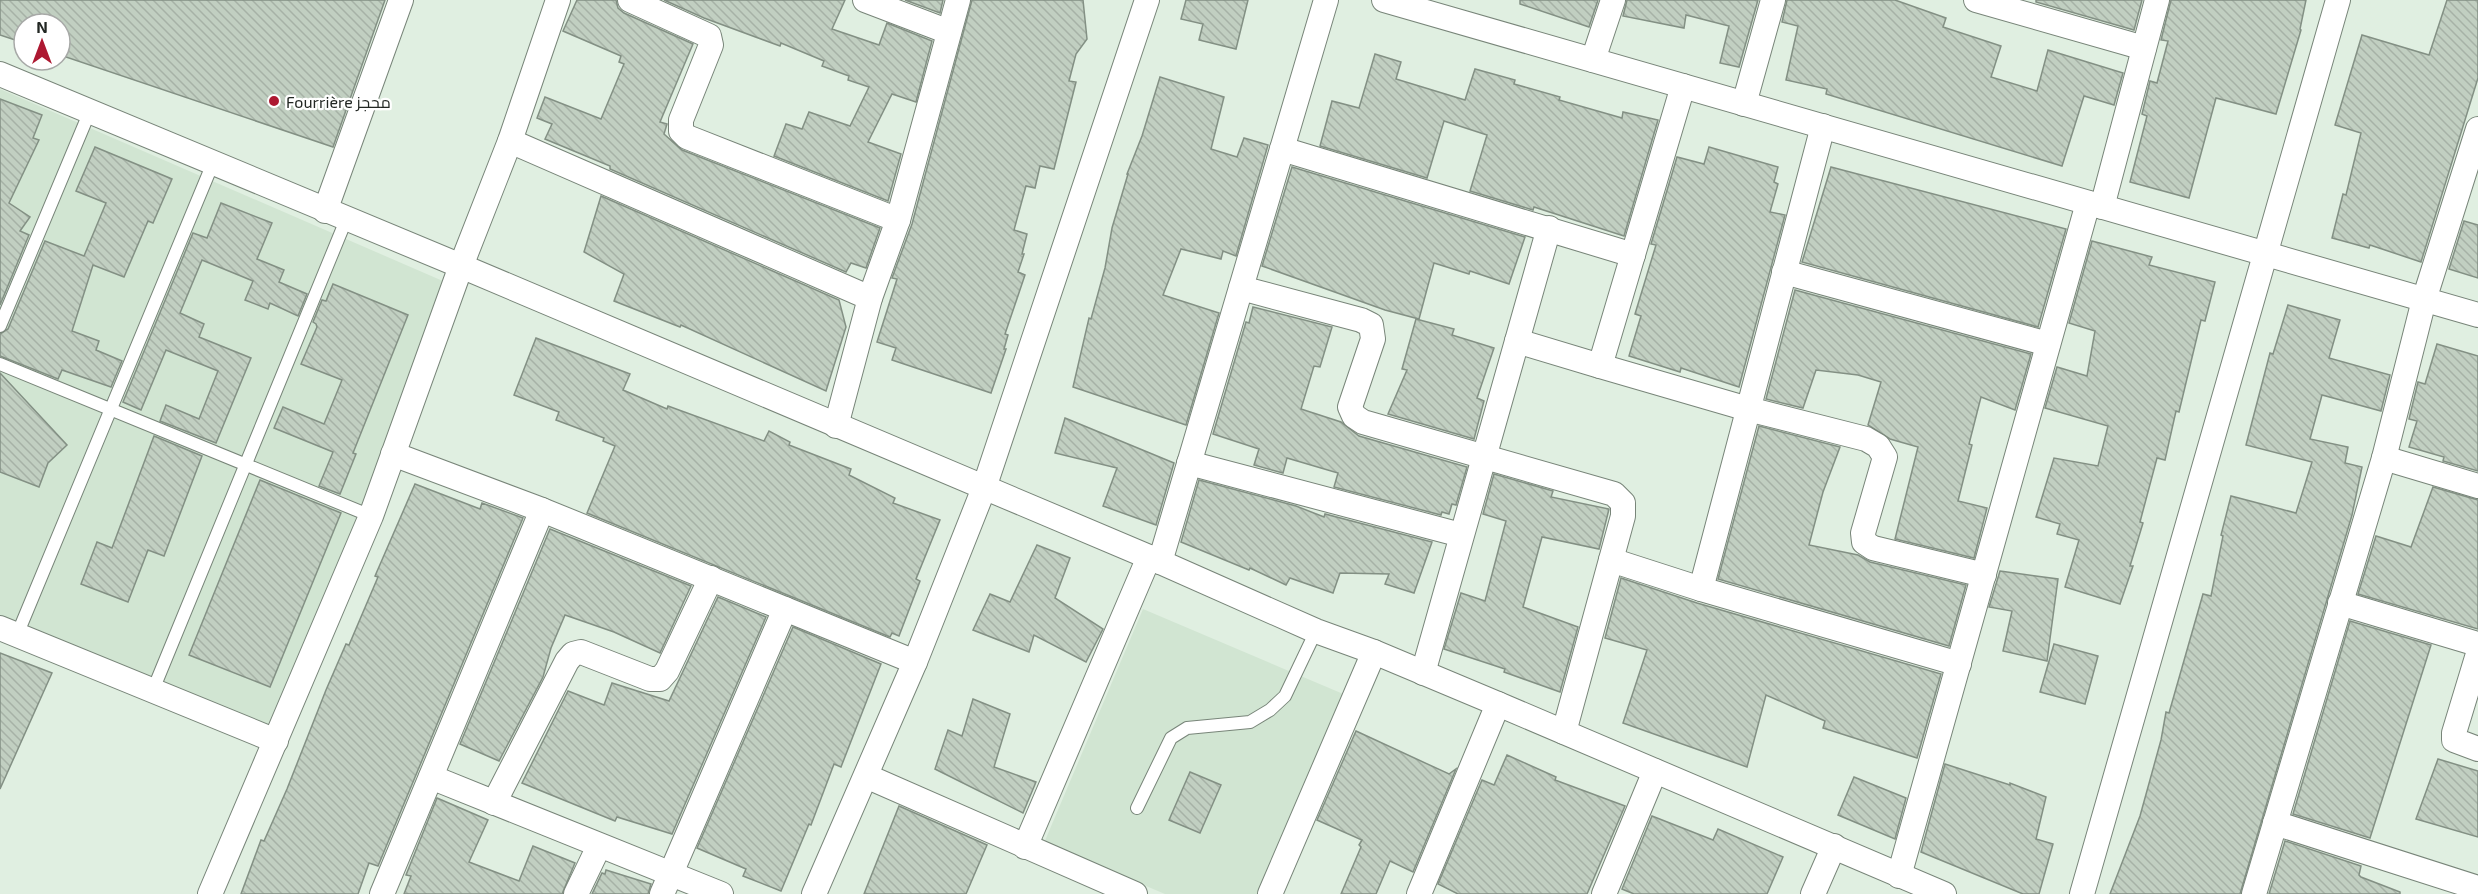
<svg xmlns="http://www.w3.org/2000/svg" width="2478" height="894" viewBox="0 0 2478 894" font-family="'Exo 2',Cairo,sans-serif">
<defs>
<pattern id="building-back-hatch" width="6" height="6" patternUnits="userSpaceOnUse" patternTransform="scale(1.5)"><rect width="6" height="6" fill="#c1cfc1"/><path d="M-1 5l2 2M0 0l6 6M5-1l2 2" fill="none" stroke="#a6b2a6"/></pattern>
</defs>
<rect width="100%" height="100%" fill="#e0efe1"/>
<!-- built -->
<g fill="#d1e5d2">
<path d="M 0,89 L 459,288 L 270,730 L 0,621 Z"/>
<path d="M 1143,609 L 1348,696 L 1264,894 L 1165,894 L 1044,843 Z"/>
</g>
<!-- building -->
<g fill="url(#building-back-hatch)" stroke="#839084" stroke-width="1.5">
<path d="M 0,0 L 385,0 L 333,147 L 60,55 L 60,24 L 24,24 L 24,43 L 0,35 Z"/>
<path d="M 577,0 L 616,0 L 618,8 L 624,13 L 693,44 L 660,122 L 667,124 L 664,134 L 682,150 L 880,228 L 866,268 L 851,263 L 846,272 L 610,169 L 610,166 L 545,139 L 552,124 L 537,118 L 545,97 L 601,119 L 624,64 L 619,62 L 621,56 L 563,31 Z"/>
<path d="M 664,0 L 845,0 L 832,29 L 879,45 L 887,23 L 932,41 L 916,102 L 892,94 L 868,142 L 901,154 L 888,201 L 774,156 L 786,124 L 802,129 L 809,112 L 850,126 L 869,87 L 848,80 L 849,76 L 822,66 L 824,61 L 781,43 L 780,46 L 704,18 Z"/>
<path d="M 905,0 L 943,0 L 940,13 Z"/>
<path d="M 972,0 L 1083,0 L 1087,39 L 1076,54 L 1069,81 L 1076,82 L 1054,169 L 1040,166 L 1035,188 L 1026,186 L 1014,230 L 1027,234 L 1022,254 L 1024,254 L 1018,272 L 1025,275 L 1005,334 L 1008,335 L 1004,349 L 1006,349 L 991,393 L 892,360 L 896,348 L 877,342 L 897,279 L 892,278 L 912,224 Z"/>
<path d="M 1186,0 L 1248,0 L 1236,49 L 1199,40 L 1203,24 L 1181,19 Z"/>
<path d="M 1520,0 L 1598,0 L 1589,27 L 1520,4 Z"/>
<path d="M 1627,0 L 1758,0 L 1739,67 L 1720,63 L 1729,26 L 1686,15 L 1684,28 L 1623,16 Z"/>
<path d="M 1787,0 L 1895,0 L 1946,18 L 1943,27 L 2001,46 L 1991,77 L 2037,91 L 2048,50 L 2123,73 L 2114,105 L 2084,96 L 2062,166 L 1826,94 L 1827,89 L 1786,80 L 1798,26 L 1782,22 Z"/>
<path d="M 2036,0 L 2142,0 L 2134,30 L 2036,2 Z"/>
<path d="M 2171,0 L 2306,0 L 2300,29 L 2301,30 L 2276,114 L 2216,98 L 2189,198 L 2130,182 L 2147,116 L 2142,114 L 2150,81 L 2157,83 L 2168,41 L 2161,40 Z"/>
<path d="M 2447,0 L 2478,0 L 2478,78 L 2421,262 L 2370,245 L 2369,248 L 2332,238 L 2343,194 L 2346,195 L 2361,133 L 2335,125 L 2362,35 L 2429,55 Z"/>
<path d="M 1375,54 L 1401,62 L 1396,79 L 1465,100 L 1475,69 L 1515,80 L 1514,84 L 1560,97 L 1559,100 L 1622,118 L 1623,112 L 1658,120 L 1624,236 L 1534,207 L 1533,210 L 1470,191 L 1487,135 L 1444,121 L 1427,178 L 1320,146 L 1332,101 L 1359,108 Z"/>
<path d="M 1160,77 L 1224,97 L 1211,149 L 1237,157 L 1244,138 L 1268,145 L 1236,256 L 1223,251 L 1221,259 L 1181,249 L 1163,295 L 1219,313 L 1186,425 L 1073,387 L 1089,318 L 1091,319 L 1105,268 L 1112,228 L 1128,174 L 1127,174 L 1142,136 Z"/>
<path d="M 0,99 L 42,115 L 33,138 L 39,140 L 9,203 L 30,217 L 20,231 L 29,235 L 0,305 Z"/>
<path d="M 95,147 L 172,179 L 153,223 L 148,221 L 124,277 L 93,265 L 72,331 L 99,341 L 96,350 L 122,361 L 111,387 L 62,370 L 58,379 L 0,356 L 0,334 L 8,329 L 45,241 L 84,256 L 106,203 L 76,191 Z"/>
<path d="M 1709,147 L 1778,167 L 1774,182 L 1778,184 L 1770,212 L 1785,215 L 1739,387 L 1681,368 L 1680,372 L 1629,356 L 1641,316 L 1635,314 L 1656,245 L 1651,244 L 1677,157 L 1704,164 Z"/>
<path d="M 1292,167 L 1525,237 L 1509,284 L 1470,271 L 1469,274 L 1434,263 L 1419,319 L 1385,310 L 1262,266 Z"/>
<path d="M 1831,167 L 2066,229 L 2038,327 L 1802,262 Z"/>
<path d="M 601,196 L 839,300 L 846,327 L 826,391 L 681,325 L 680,327 L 614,301 L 624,274 L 584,252 Z"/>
<path d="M 221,203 L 272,223 L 257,259 L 284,270 L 279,282 L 307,294 L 298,316 L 270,303 L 268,309 L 245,300 L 253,281 L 202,260 L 180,313 L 204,324 L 199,337 L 251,358 L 216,443 L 160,421 L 166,405 L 199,419 L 218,371 L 166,350 L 141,410 L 123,402 L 193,233 L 207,238 Z"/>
<path d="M 2464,221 L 2478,225 L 2478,278 L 2449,269 Z"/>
<path d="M 2092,241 L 2152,257 L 2149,265 L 2215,282 L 2205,321 L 2201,320 L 2179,412 L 2176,411 L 2165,460 L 2157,458 L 2140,522 L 2143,523 L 2130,566 L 2133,566 L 2120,604 L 2065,587 L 2079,540 L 2057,534 L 2060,524 L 2036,517 L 2054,458 L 2098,466 L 2108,426 L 2045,408 L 2057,367 L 2087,376 L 2095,331 L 2069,323 Z"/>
<path d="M 333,284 L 408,315 L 353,453 L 356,454 L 340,494 L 319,486 L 333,452 L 274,428 L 283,407 L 324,424 L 342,380 L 301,364 L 317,327 L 316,324 L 313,322 L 322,300 L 326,301 Z"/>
<path d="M 1795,290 L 2031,354 L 2015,410 L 1981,397 L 1969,444 L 1972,445 L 1958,501 L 1987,508 L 1974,558 L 1895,539 L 1918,447 L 1890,439 L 1868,425 L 1881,382 L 1858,375 L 1816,370 L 1803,408 L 1766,399 Z"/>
<path d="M 2288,305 L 2340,320 L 2329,358 L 2390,375 L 2381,411 L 2322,395 L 2310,439 L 2348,447 L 2345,463 L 2362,467 L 2352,515 L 2240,894 L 2110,894 L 2140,816 L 2161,740 L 2166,712 L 2169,713 L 2203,594 L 2211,596 L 2223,536 L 2221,535 L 2231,496 L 2296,513 L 2312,462 L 2246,445 L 2270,353 L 2273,354 Z"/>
<path d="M 1253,307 L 1332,327 L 1320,367 L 1314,366 L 1301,409 L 1341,422 L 1359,436 L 1467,467 L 1456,505 L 1452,504 L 1449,514 L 1442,512 L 1441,515 L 1334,487 L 1338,473 L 1287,458 L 1283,473 L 1254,465 L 1259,449 L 1213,434 L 1246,322 L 1249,323 Z"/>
<path d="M 1416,319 L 1454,329 L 1452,335 L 1494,348 L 1477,398 L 1484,401 L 1474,439 L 1388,414 L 1407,370 L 1402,369 Z"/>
<path d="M 536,338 L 630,374 L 623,390 L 667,409 L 668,406 L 764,441 L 769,431 L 790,442 L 789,445 L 851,469 L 849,475 L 895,498 L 893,503 L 940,520 L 916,579 L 920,581 L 899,636 L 892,633 L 890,637 L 587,513 L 615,446 L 603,441 L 604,438 L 556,420 L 559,412 L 514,395 Z"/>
<path d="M 2437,344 L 2478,356 L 2478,471 L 2443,461 L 2444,457 L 2409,447 L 2417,421 L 2409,419 L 2418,382 L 2425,384 Z"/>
<path d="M 0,373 L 67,445 L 48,463 L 39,487 L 0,472 Z"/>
<path d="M 1065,418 L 1174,463 L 1156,525 L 1103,506 L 1117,468 L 1055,453 Z"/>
<path d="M 1759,426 L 1840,447 L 1823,492 L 1809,545 L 1858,555 L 1870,562 L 1966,585 L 1949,646 L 1718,579 Z"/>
<path d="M 154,436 L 202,456 L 164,556 L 148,550 L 128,602 L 81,584 L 97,542 L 112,548 Z"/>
<path d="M 1494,474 L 1553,491 L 1551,497 L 1609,509 L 1599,549 L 1542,537 L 1523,607 L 1578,627 L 1560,692 L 1504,672 L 1505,669 L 1444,649 L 1461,593 L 1485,601 L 1506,521 L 1483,514 Z"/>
<path d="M 260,480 L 341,513 L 270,687 L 189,655 Z"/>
<path d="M 1199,480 L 1296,506 L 1324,517 L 1325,514 L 1432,542 L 1414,593 L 1385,584 L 1389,574 L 1340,573 L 1333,593 L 1290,578 L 1286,585 L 1250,568 L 1249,570 L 1181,542 Z"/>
<path d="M 415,484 L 480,509 L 482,503 L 523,518 L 378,866 L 369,863 L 358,894 L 241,894 L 261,840 L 264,841 L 287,789 L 326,690 L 346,644 L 349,645 L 378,577 L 375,576 Z"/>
<path d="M 2433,487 L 2478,500 L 2478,629 L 2358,594 L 2376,536 L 2411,547 Z"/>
<path d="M 550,529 L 691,586 L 660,653 L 614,632 L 565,615 L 551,648 L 543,677 L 499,761 L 460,744 Z"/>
<path d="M 1037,545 L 1070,558 L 1055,598 L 1103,629 L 1086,662 L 1034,635 L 1029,652 L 973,630 L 990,594 L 1010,602 Z"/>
<path d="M 2000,571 L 2058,579 L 2047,661 L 2003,651 L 2012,611 L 1989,607 Z"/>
<path d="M 1621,578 L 1697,603 L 1941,674 L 1917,758 L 1823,728 L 1825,721 L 1766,695 L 1747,767 L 1623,723 L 1647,650 L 1605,638 Z"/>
<path d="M 718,597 L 766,617 L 672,834 L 617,817 L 615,821 L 522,783 L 568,691 L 604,705 L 612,683 L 669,701 Z"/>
<path d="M 2350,621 L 2431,645 L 2370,838 L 2293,814 Z"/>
<path d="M 793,627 L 881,664 L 841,767 L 834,764 L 811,825 L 809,824 L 781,891 L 743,876 L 746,869 L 697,848 Z"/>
<path d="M 2054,644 L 2098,656 L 2085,704 L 2040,692 Z"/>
<path d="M 0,653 L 52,673 L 0,789 Z"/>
<path d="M 973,699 L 1010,714 L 994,767 L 1036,782 L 1023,813 L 935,769 L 948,730 L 962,736 Z"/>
<path d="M 1356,731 L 1449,774 L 1456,769 L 1413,872 L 1390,861 L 1376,894 L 1341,894 L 1361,847 L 1359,845 L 1362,840 L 1317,820 Z"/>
<path d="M 1507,755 L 1556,777 L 1555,780 L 1625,806 L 1587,894 L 1458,894 L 1438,884 L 1482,780 L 1494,785 Z"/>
<path d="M 2438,759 L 2478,771 L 2478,837 L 2416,819 Z"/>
<path d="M 1945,764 L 2010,785 L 2010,783 L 2046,797 L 2036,839 L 2053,844 L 2039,894 L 2023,894 L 1921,852 Z"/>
<path d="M 1190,772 L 1221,785 L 1200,833 L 1169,820 Z"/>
<path d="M 1854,777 L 1906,798 L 1895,839 L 1838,815 Z"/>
<path d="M 437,798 L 488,820 L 469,862 L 519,881 L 533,846 L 575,863 L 562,894 L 404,894 L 411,876 L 406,875 Z"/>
<path d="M 899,806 L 987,845 L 966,894 L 864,894 Z"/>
<path d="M 1652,816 L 1713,840 L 1718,829 L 1783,857 L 1767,894 L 1634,894 L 1622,889 Z"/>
<path d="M 2285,841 L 2361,866 L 2359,875 L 2361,877 L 2400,892 L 2400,894 L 2269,894 Z"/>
<path d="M 606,870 L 651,884 L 648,894 L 592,894 L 602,873 L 605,874 Z"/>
</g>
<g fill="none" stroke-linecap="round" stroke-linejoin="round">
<!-- service casing -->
<g stroke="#788579" stroke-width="14">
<g id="service">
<path d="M 0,326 L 90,111"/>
<path d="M 0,364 L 371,516"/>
<path d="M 17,635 L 213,163"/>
<path d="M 153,690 L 346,220"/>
<path d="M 1137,808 L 1171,738 L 1187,728 L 1250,722 L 1270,710 L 1285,696 L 1316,631"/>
</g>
</g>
<!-- minor casing -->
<g stroke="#788579" stroke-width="26">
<g id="minor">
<path d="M 630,0 L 709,36 L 711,45 L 681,120 L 681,131 L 687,137 L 898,220"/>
<path d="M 865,0 L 949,32"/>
<path d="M 1384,0 L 2478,315"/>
<path d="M 1976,0 L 2144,48"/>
<path d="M 1593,60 L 1613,0"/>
<path d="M 0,74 L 461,266 L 1149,557 L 1316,631 L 1374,652 L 1498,704 L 1944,894"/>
<path d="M 1744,104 L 1773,0"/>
<path d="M 510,141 L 870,298"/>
<path d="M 1282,149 L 1633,255"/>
<path d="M 2102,207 L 2157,0"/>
<path d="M 325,211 L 401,0"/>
<path d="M 1784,272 L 2048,344"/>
<path d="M 1241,288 L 1361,320 L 1371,325 L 1373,339 L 1350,407 L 1354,416 L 1363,422 L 1614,494 L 1623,503 L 1623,516 L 1564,732"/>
<path d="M 1517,341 L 1600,366 L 1683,86"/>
<path d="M 1600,366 L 1748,409 L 1866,439 L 1878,446 L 1885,457 L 1863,533 L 1864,542 L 1873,548 L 1984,575"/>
<path d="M 836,426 L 870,298 L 898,220 L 958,0"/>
<path d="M 393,454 L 542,510 L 915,662"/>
<path d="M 2384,458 L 2478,486"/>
<path d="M 1189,463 L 1461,535"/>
<path d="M 1611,560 L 1701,589 L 1959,664"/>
<path d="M 1160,562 L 1326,0"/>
<path d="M 1701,589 L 1823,126"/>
<path d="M 2340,603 L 2474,643 L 2478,649"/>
<path d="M 0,628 L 276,741"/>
<path d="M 2478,654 L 2454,733 L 2454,740 L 2478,749"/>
<path d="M 1423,673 L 1549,228"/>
<path d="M 866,776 L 1135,894"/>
<path d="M 431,777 L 721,894"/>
<path d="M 494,803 L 567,661 L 573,654 L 581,652 L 650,679 L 660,679 L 667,671 L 711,578"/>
<path d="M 2275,823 L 2478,888"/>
<path d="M 1025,847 L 1149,557"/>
<path d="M 1899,876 L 2088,203"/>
<path d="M 210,894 L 371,516 L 461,266 L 510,141 L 558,0"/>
<path d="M 382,894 L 542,510"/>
<path d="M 576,894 L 599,846"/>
<path d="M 662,894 L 785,609"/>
<path d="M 814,894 L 915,662 L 984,488 L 1147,0"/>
<path d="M 1270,894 L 1374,652"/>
<path d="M 1419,894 L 1498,704"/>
<path d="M 1604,894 L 1655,771"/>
<path d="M 1813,894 L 1834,846"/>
<path d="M 2082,894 L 2338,0"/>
<path d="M 2254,894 L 2384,458 L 2424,300 L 2478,129"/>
</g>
</g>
<!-- service -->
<use href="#service" stroke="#fff" stroke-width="12"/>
<!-- minor -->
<use href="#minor" stroke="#fff" stroke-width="24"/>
</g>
<!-- markers -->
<circle fill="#ad1831" stroke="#fff" stroke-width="2" cx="274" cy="101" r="6"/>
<g text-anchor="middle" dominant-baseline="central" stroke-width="4.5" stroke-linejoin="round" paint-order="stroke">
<!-- poi labels -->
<g font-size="16" fill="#222723" stroke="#fff" text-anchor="start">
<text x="286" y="101">Fourrière محجز</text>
</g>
</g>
<!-- north arrow -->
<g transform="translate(42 42)"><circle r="28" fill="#ffffff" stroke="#a7a9a7" stroke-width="1.5"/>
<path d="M0-4.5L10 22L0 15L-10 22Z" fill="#ad1831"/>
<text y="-9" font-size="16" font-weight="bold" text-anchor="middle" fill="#222723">N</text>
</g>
</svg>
